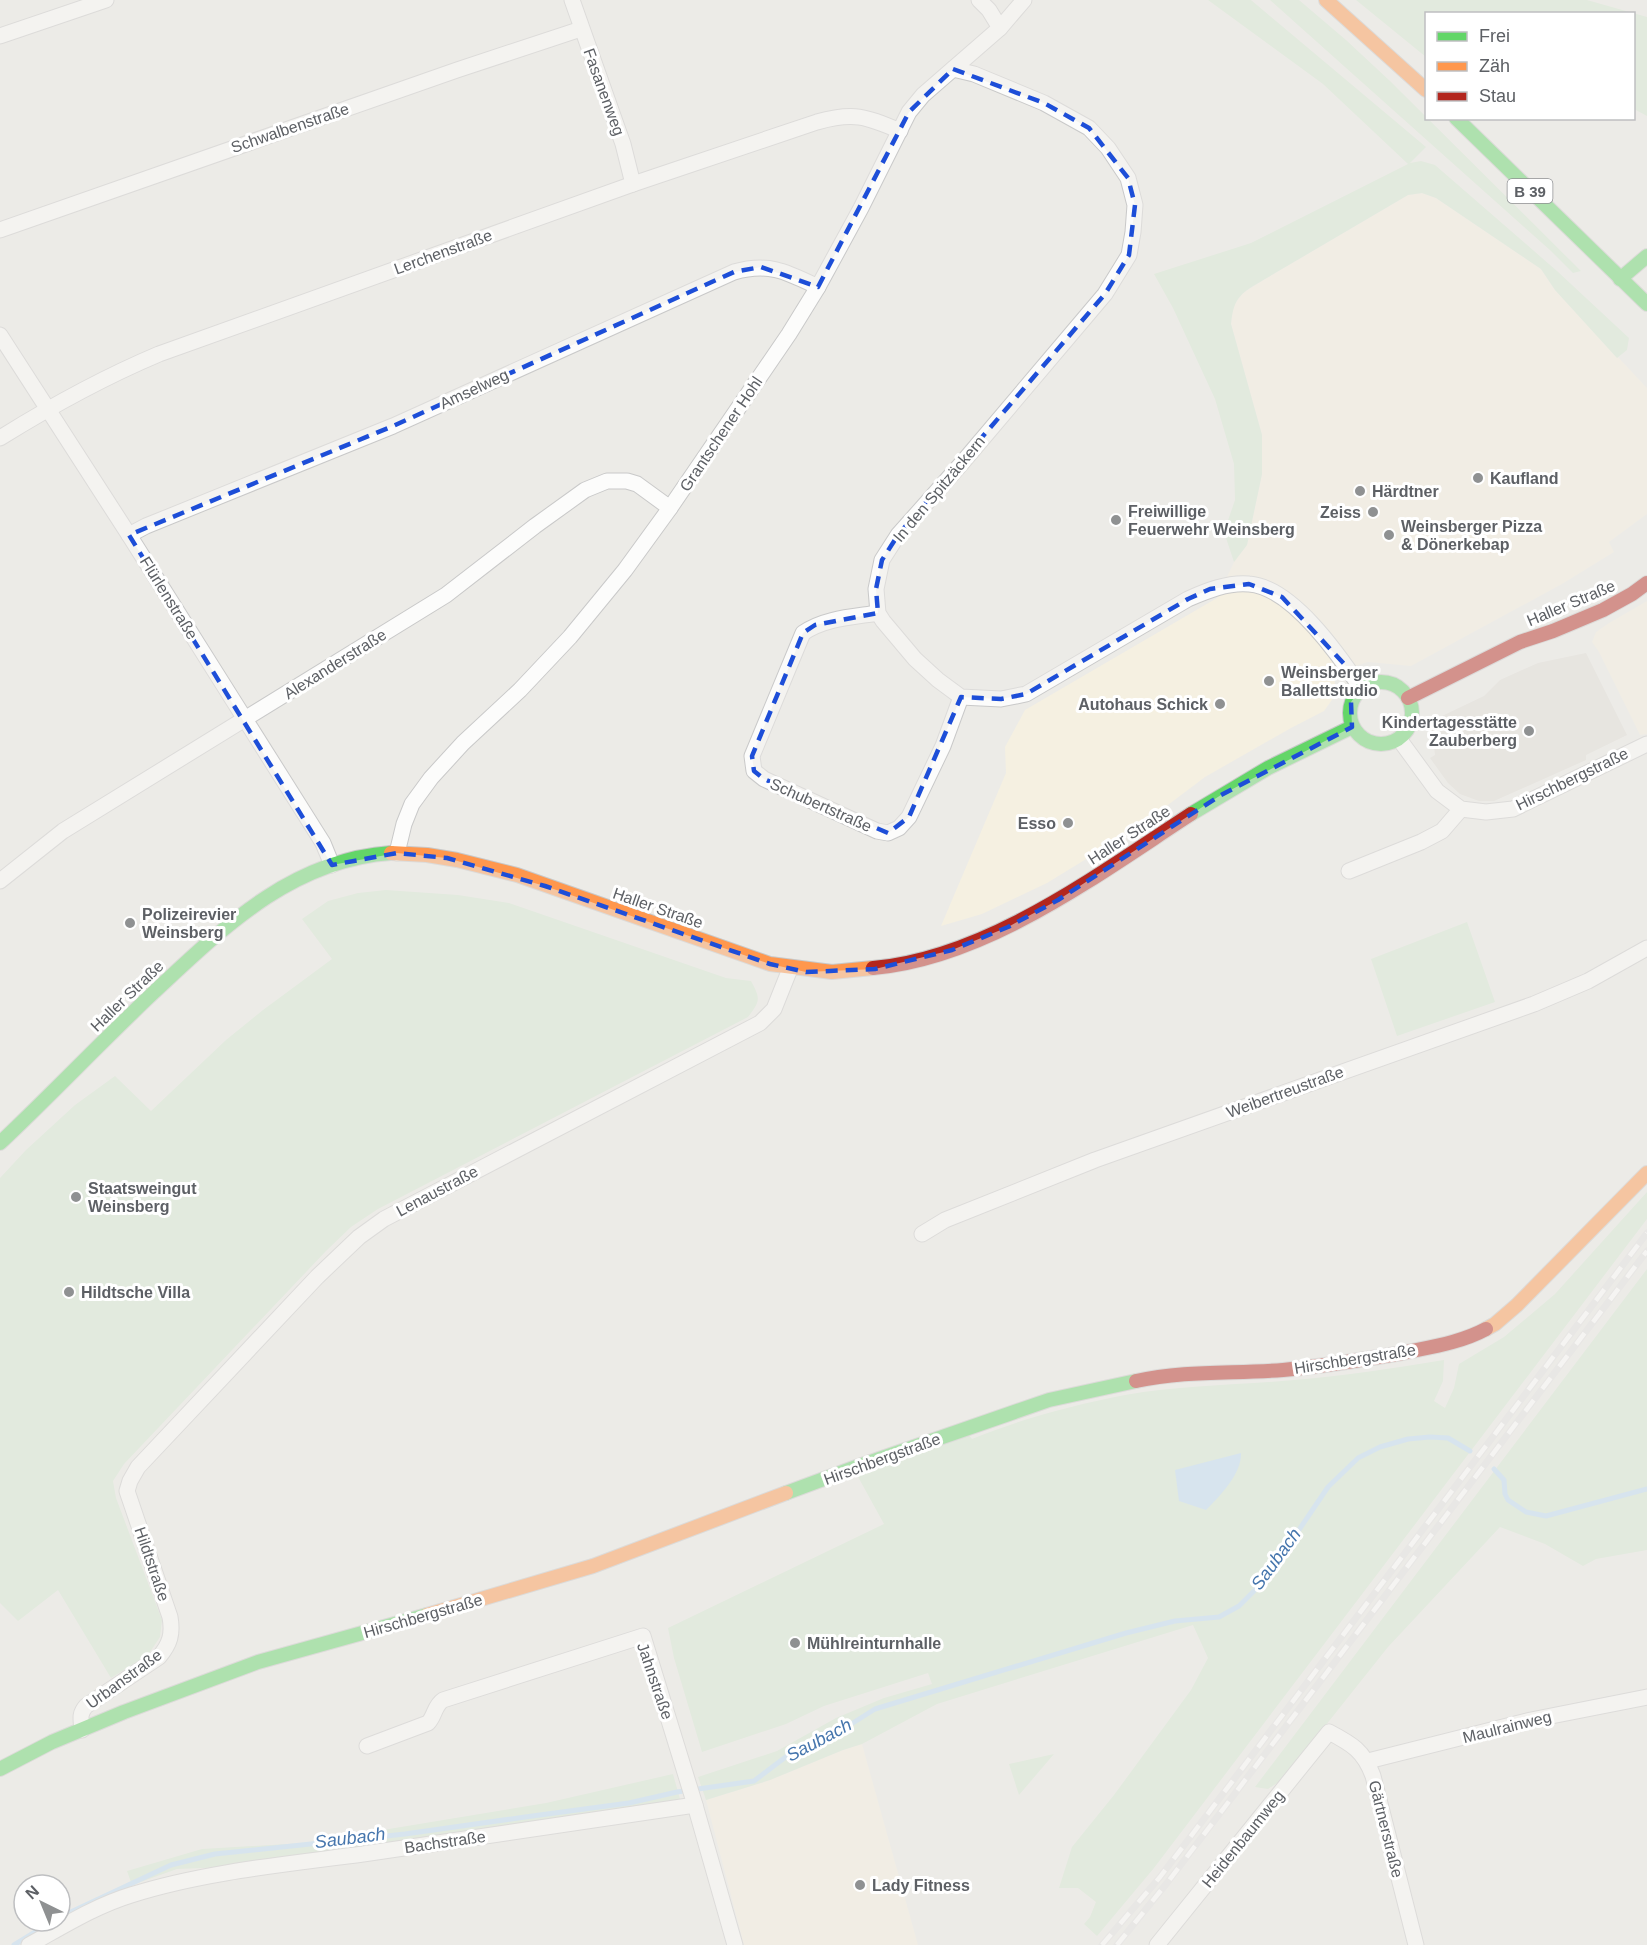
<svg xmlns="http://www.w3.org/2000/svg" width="1647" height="1945" viewBox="0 0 1647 1945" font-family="Arial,sans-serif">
<rect width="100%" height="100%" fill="#ecebe7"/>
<!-- commercial -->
<g fill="#f5f0e1">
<path d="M 1422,193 L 1436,198 L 1541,269 L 1555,290 L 1647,388 L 1647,514 L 1609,542 L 1614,552 L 1562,584 L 1411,666 L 1368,662 L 1352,667 L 1335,679 L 1334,697 L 1324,711 L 1291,728 L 1205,777 L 1140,826 L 1047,883 L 982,914 L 941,926 L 1006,773 L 1005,747 L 1025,710 L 1217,598 L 1234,562 L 1247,545 L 1262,474 L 1262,435 L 1231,324 L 1233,306 L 1243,293 L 1265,279 L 1408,195 Z"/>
<path d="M 1647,601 L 1647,734 L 1640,735 L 1599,652 L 1592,642 L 1596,632 L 1609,623 Z"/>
<path d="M 862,1744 L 918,1945 L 744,1945 L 706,1800 L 770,1780 L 843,1750 Z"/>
</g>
<!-- education -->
<path fill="#dfddd7" d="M 1586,653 L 1627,735 L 1586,755 L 1586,760 L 1494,801 L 1479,801 L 1460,794 L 1448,783 L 1430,758 L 1435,755 L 1432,727 L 1442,716 L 1484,696 L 1500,680 L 1538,663 Z"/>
<!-- green -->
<g fill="#d5e8d3">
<path d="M 1208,0 L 1251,0 L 1426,147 L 1410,163 L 1421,161 L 1435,165 L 1557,271 L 1629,338 L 1627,350 L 1617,358 L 1555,290 L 1541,269 L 1436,198 L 1422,193 L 1408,195 L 1265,279 C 1242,293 1234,295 1231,324 L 1262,435 L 1262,474 L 1247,545 L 1234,562 L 1224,532 L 1235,500 L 1234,464 L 1215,399 L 1173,308 L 1154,274 L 1251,243 L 1408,164 L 1323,84 Z"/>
<path d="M 1270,0 L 1299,0 L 1346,40 L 1390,81 L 1581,271 L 1573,273 L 1551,251 Z"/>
<path d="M 1356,0 L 1587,0 L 1647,17 L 1647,116 L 1634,109 L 1634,14 L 1426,14 L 1426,57 Z"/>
<path d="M 386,890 L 458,895 L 509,903 L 726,978 L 751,981 C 761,999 760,1001 748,1017 L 378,1209 L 351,1227 L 326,1251 L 124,1464 L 113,1481 L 116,1498 L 162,1620 L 160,1637 L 148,1655 L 111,1678 L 58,1590 L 18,1621 L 0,1603 L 0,1178 L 26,1150 L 75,1105 L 115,1076 L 151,1111 L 226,1040 L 263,1010 L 332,959 L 302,919 L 328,901 L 358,893 Z"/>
<path d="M 1467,922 L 1495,1002 L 1397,1036 L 1371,959 Z"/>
<path d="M 1647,1192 L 1647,1219 L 1154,1868 L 1097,1936 L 1084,1924 L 1090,1917 L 1096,1902 L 1078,1888 L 1059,1888 L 1072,1847 L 1114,1795 L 1191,1690 L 1208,1658 L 1193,1625 L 937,1704 L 862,1744 L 843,1750 L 770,1780 L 706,1800 L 698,1777 L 777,1751 L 836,1718 L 884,1698 L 932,1684 L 928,1673 L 824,1706 L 786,1724 L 702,1752 L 674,1658 L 668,1628 L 884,1524 L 857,1475 L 969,1435 L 972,1439 C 1021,1419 1073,1405 1125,1395 C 1181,1385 1238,1385 1294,1380 C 1345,1376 1394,1368 1444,1360 L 1443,1381 L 1434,1401 L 1445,1408 L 1454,1388 L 1459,1364 L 1504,1337 L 1555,1294 Z"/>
<path d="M 1647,1269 L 1647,1550 L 1596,1559 L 1583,1566 L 1545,1544 L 1500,1527 L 1388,1647 L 1283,1779 L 1268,1789 L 1255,1787 Z"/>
<path d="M 1054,1754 L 1019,1795 L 1009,1764 Z"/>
<path d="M 673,1774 L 680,1799 L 611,1812 L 228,1867 L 177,1869 L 132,1885 L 127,1871 L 202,1849 L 304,1843 L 546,1803 Z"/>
</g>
<!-- water -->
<path fill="#bddcf5" d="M 1241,1453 C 1242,1473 1220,1496 1206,1510 L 1179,1501 L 1175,1470 Z"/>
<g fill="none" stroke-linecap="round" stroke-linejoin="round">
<!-- stream -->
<g stroke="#bddcf5" stroke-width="5">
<path d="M 1494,1469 L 1504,1480 L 1505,1494 L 1508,1500 L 1526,1512 L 1546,1516 L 1647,1489"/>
<path d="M 60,1917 L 171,1865 L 215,1854 L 405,1834 L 525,1817 L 629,1803 L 677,1792 L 754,1781 L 791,1753 L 837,1733 L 875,1709 L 1126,1633 L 1175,1621 L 1219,1617 L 1239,1606 L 1265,1580 L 1328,1487 L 1358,1458 L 1380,1447 L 1408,1439 L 1430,1437 L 1448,1438 L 1470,1451"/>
<path d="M 14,1945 L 53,1921"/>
</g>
<!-- street casing -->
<g stroke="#c9c9c9" stroke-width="17">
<g id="street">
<path d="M 572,0 L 623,144 L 633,184"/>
<path d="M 979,0 L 989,10 L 1000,28"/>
<path d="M 0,36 L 106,0"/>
<path d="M 953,69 L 974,74 L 1044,103 L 1089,128 L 1108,148 L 1128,178 L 1135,205 L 1133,232 L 1129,255 L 1105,294 L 962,463 L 898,535 L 882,560 L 876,589 L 878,613 L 883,621 L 915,659 L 938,680 L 961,697 L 1001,699 L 1026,694 L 1188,599 C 1206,591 1228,582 1249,584 C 1292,587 1339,655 1361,688"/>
<path d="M 0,230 L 457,70 L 581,29"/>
<path d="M 0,335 L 129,535 L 323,843 L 332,865"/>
<path d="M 0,438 C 53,405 102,378 159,354 L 633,184 L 817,122 C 853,112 866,116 900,131"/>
<path d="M 129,535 L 146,526 L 393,426 L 734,272 C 769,262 787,272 818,287"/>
<path d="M 878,613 C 853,617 825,618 803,633 L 752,756 L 754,771 L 764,779 L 877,831 L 888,833 L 899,828 L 909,817 L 943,746 L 961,697"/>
<path d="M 1399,739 L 1437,791 L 1461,809 L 1486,812 L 1513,809 L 1647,744"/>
<path d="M 397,853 L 404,824 L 412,804 L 431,778 L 463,743 L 520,690 L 570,637 L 625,570 L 670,508 L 789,334 L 818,287 L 861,208 L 909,112 L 923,95 L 1000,28 L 1024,0"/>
<path d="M 1349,871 L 1421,842 L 1442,831 L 1461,809"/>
<path d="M 0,881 L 63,831 L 446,595 L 535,526 L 585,490 L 607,481 L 627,481 L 637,484 L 670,508"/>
<path d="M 922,1234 L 945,1220 L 1095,1160 L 1534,1004 L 1588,981 L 1647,948"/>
<path d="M 82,1730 C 81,1719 79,1714 86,1706 L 159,1657 C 170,1644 173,1634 170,1617 L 127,1491 L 130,1481 L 138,1467 L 317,1277 L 359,1237 L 384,1219 L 760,1023 L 774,1009 L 790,969"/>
<path d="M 367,1746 L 428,1723 C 435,1716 434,1706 443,1700 L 643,1636 L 695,1805 L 735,1945"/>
<path d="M 1368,1761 L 1531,1720 L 1647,1697"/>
<path d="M 29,1945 C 62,1927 95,1906 131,1895 C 203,1872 288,1864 363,1854 C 474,1838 585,1822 695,1805"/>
<path d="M 1157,1945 L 1329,1732 C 1352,1744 1364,1751 1373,1776 L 1416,1945"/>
</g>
</g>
<!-- fast casing -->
<g stroke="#c8c8c8" stroke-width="16">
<g id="fast">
<path d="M 1456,118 L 1647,304"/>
<path d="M 1620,279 L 1647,256"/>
<circle cx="1381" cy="713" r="31"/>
<path d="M 1191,814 L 1268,768 L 1352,727"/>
<path d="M 0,1143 C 52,1094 101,1042 153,993 C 222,929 290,860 391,853"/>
<path d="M 786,1493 L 856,1467 L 1049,1400 L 1136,1381"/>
<path d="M 0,1769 L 52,1742 L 124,1712 L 258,1662 L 427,1615"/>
</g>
</g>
<!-- slow casing -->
<g stroke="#c8c8c8" stroke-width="16">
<g id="slow">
<path d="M 1326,0 L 1426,90"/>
<path d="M 391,853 L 427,855 L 457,860 L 517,875 L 770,964 L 832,972 L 873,968"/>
<path d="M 1486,1329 L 1495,1324 L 1517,1305 L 1647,1173"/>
<path d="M 427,1615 L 593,1566 L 786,1493"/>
</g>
</g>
<!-- jam casing -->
<g stroke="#c8c8c8" stroke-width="16">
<g id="jam">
<path d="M 1408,698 L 1520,642 L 1553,631 L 1603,610 L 1632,594 L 1647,583"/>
<path d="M 873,968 C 987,958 1097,875 1191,814"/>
<path d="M 1136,1381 C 1185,1370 1234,1374 1283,1370 C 1323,1366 1362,1360 1402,1353 C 1430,1347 1460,1343 1486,1329"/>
</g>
</g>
<!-- street -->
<use href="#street" stroke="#fcfcfb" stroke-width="15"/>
<!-- fast -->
<use href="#fast" stroke="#63d668" stroke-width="14"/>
<!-- slow -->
<use href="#slow" stroke="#ff974d" stroke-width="14"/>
<!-- jam -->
<use href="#jam" stroke="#b3261e" stroke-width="14"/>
<!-- rail casing -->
<g stroke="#e3e2e2" stroke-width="7">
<g id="rail">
<path d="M 1102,1945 L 1160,1877 L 1647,1233"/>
<path d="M 1117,1945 L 1167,1883 L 1647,1251"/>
</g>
</g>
<!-- rail -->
<use href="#rail" stroke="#fff" stroke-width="4.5" stroke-dasharray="14" stroke-linecap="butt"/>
</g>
<!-- marked area -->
<path d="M0 0H1647V1945H0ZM 953,69 L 1044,103 L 1089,128 L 1128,178 L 1135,205 L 1129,255 L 1105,294 L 898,535 L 882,560 L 876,589 L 878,613 L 815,625 L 803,633 L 752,756 L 754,771 L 764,779 L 888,833 L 909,817 L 961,697 L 1001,699 L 1026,694 L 1188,599 L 1210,589 L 1249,584 L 1282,597 L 1346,666 L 1361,688 L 1351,702 L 1352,727 L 1221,795 L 1058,900 L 1008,927 L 952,950 L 875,969 L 806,972 L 770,964 L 545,886 L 447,858 L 397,853 L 332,865 L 129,535 L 393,426 L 734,272 L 761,267 L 818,287 L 909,112 Z" fill="#ecebe7" fill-opacity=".55" fill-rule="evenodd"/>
<path fill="none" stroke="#1d4ed8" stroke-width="4.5" stroke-dasharray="12 8" stroke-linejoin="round" d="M 953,69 L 1044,103 L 1089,128 L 1128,178 L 1135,205 L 1129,255 L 1105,294 L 898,535 L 882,560 L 876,589 L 878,613 L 815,625 L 803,633 L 752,756 L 754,771 L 764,779 L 888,833 L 909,817 L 961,697 L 1001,699 L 1026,694 L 1188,599 L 1210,589 L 1249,584 L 1282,597 L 1346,666 L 1361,688 L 1351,702 L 1352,727 L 1221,795 L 1058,900 L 1008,927 L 952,950 L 875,969 L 806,972 L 770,964 L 545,886 L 447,858 L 397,853 L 332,865 L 129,535 L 393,426 L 734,272 L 761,267 L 818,287 L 909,112 Z"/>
<!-- markers -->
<g fill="#8f9192" stroke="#fff" stroke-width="2">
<circle cx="1478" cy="478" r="6"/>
<circle cx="1360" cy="491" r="6"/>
<circle cx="1373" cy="512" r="6"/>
<circle cx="1116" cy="520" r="6"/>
<circle cx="1389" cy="535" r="6"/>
<circle cx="1269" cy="681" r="6"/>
<circle cx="1220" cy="704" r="6"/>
<circle cx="1529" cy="731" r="6"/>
<circle cx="1068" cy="823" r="6"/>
<circle cx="130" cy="923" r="6"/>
<circle cx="76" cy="1197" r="6"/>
<circle cx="69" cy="1292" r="6"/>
<circle cx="795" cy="1643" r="6"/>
<circle cx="860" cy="1885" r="6"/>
</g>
<g text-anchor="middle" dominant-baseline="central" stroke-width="6" stroke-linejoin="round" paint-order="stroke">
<!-- shield labels -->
<rect fill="#fff" stroke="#8e9093" stroke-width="1.5" x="1507.5" y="179" width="45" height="24" rx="4.5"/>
<g font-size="15" font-weight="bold" fill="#5d6065">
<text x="1530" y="191">B 39</text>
</g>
<!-- street labels -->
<g font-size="16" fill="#5d6065" stroke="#fff">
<text transform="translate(604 92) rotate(70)">Fasanenweg</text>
<text transform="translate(290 128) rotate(-19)">Schwalbenstraße</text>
<text transform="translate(443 252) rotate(-20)">Lerchenstraße</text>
<text transform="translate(474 389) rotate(-25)">Amselweg</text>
<text transform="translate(721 434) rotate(-56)">Grantschener Hohl</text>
<text transform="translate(939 489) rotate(-50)">In den Spitzäckern</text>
<text transform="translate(169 598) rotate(58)">Flürlenstraße</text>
<text transform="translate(1571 603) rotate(-23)">Haller Straße</text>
<text transform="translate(335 664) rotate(-32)">Alexanderstraße</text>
<text transform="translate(1572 779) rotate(-26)">Hirschbergstraße</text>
<text transform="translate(821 805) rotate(24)">Schubertstraße</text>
<text transform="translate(1129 835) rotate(-33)">Haller Straße</text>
<text transform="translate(658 908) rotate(19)">Haller Straße</text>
<text transform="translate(127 996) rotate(-44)">Haller Straße</text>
<text transform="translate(1285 1092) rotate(-20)">Weibertreustraße</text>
<text transform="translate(437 1191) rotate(-28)">Lenaustraße</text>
<text transform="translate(1355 1359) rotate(-9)">Hirschbergstraße</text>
<text transform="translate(882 1459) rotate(-20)">Hirschbergstraße</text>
<text transform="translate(152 1564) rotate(71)">Hildtstraße</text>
<text transform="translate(423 1616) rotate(-16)">Hirschbergstraße</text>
<text transform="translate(124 1679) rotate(-36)">Urbanstraße</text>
<text transform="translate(655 1681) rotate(71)">Jahnstraße</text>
<text transform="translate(1507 1727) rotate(-14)">Maulrainweg</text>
<text transform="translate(1386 1829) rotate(76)">Gärtnerstraße</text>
<text transform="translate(1243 1839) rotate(-51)">Heidenbaumweg</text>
<text transform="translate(445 1842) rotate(-8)">Bachstraße</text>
</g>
<!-- poi labels -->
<g font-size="16" font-weight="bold" fill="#5d6065" stroke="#fff" text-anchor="start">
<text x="1490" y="478">Kaufland</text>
<text x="1372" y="491">Härdtner</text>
<text x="1128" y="511">Freiwillige<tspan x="1128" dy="18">Feuerwehr Weinsberg</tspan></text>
<text x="1361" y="512" text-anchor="end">Zeiss</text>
<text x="1401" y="526">Weinsberger Pizza<tspan x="1401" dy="18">&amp; Dönerkebap</tspan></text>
<text x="1281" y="672">Weinsberger<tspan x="1281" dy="18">Ballettstudio</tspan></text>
<text x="1208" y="704" text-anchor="end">Autohaus Schick</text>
<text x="1517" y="722" text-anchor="end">Kindertagesstätte<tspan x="1517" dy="18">Zauberberg</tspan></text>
<text x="1056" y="823" text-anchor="end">Esso</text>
<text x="142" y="914">Polizeirevier<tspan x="142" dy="18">Weinsberg</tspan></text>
<text x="88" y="1188">Staatsweingut<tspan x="88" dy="18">Weinsberg</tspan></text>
<text x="81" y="1292">Hildtsche Villa</text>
<text x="807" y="1643">Mühlreinturnhalle</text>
<text x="872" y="1885">Lady Fitness</text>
</g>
<!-- water labels -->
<g font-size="18" font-style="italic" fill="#4676ad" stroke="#fff">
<text transform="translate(1276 1559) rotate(-54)">Saubach</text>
<text transform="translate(819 1740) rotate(-28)">Saubach</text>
<text transform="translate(350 1838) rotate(-7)">Saubach</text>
</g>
</g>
<!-- legend -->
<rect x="1425" y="12" width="210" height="108" fill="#ffffff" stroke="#bebfc1" stroke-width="1.5"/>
<rect x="1437" y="32" width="30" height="9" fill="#63d668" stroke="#bebfc1" stroke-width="1.5"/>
<text x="1479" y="42" font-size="18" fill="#5d6065">Frei</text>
<rect x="1437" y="62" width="30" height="9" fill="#ff974d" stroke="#bebfc1" stroke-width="1.5"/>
<text x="1479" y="72" font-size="18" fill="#5d6065">Zäh</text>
<rect x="1437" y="92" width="30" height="9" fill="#b3261e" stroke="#bebfc1" stroke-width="1.5"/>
<text x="1479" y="102" font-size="18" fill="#5d6065">Stau</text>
<!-- north arrow -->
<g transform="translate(42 1903) rotate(317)"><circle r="28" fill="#ffffff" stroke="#bebfc1" stroke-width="1.5"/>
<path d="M0-4.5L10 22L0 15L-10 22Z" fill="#8f9192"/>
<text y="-9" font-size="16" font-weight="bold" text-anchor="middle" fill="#5d6065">N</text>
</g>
</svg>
